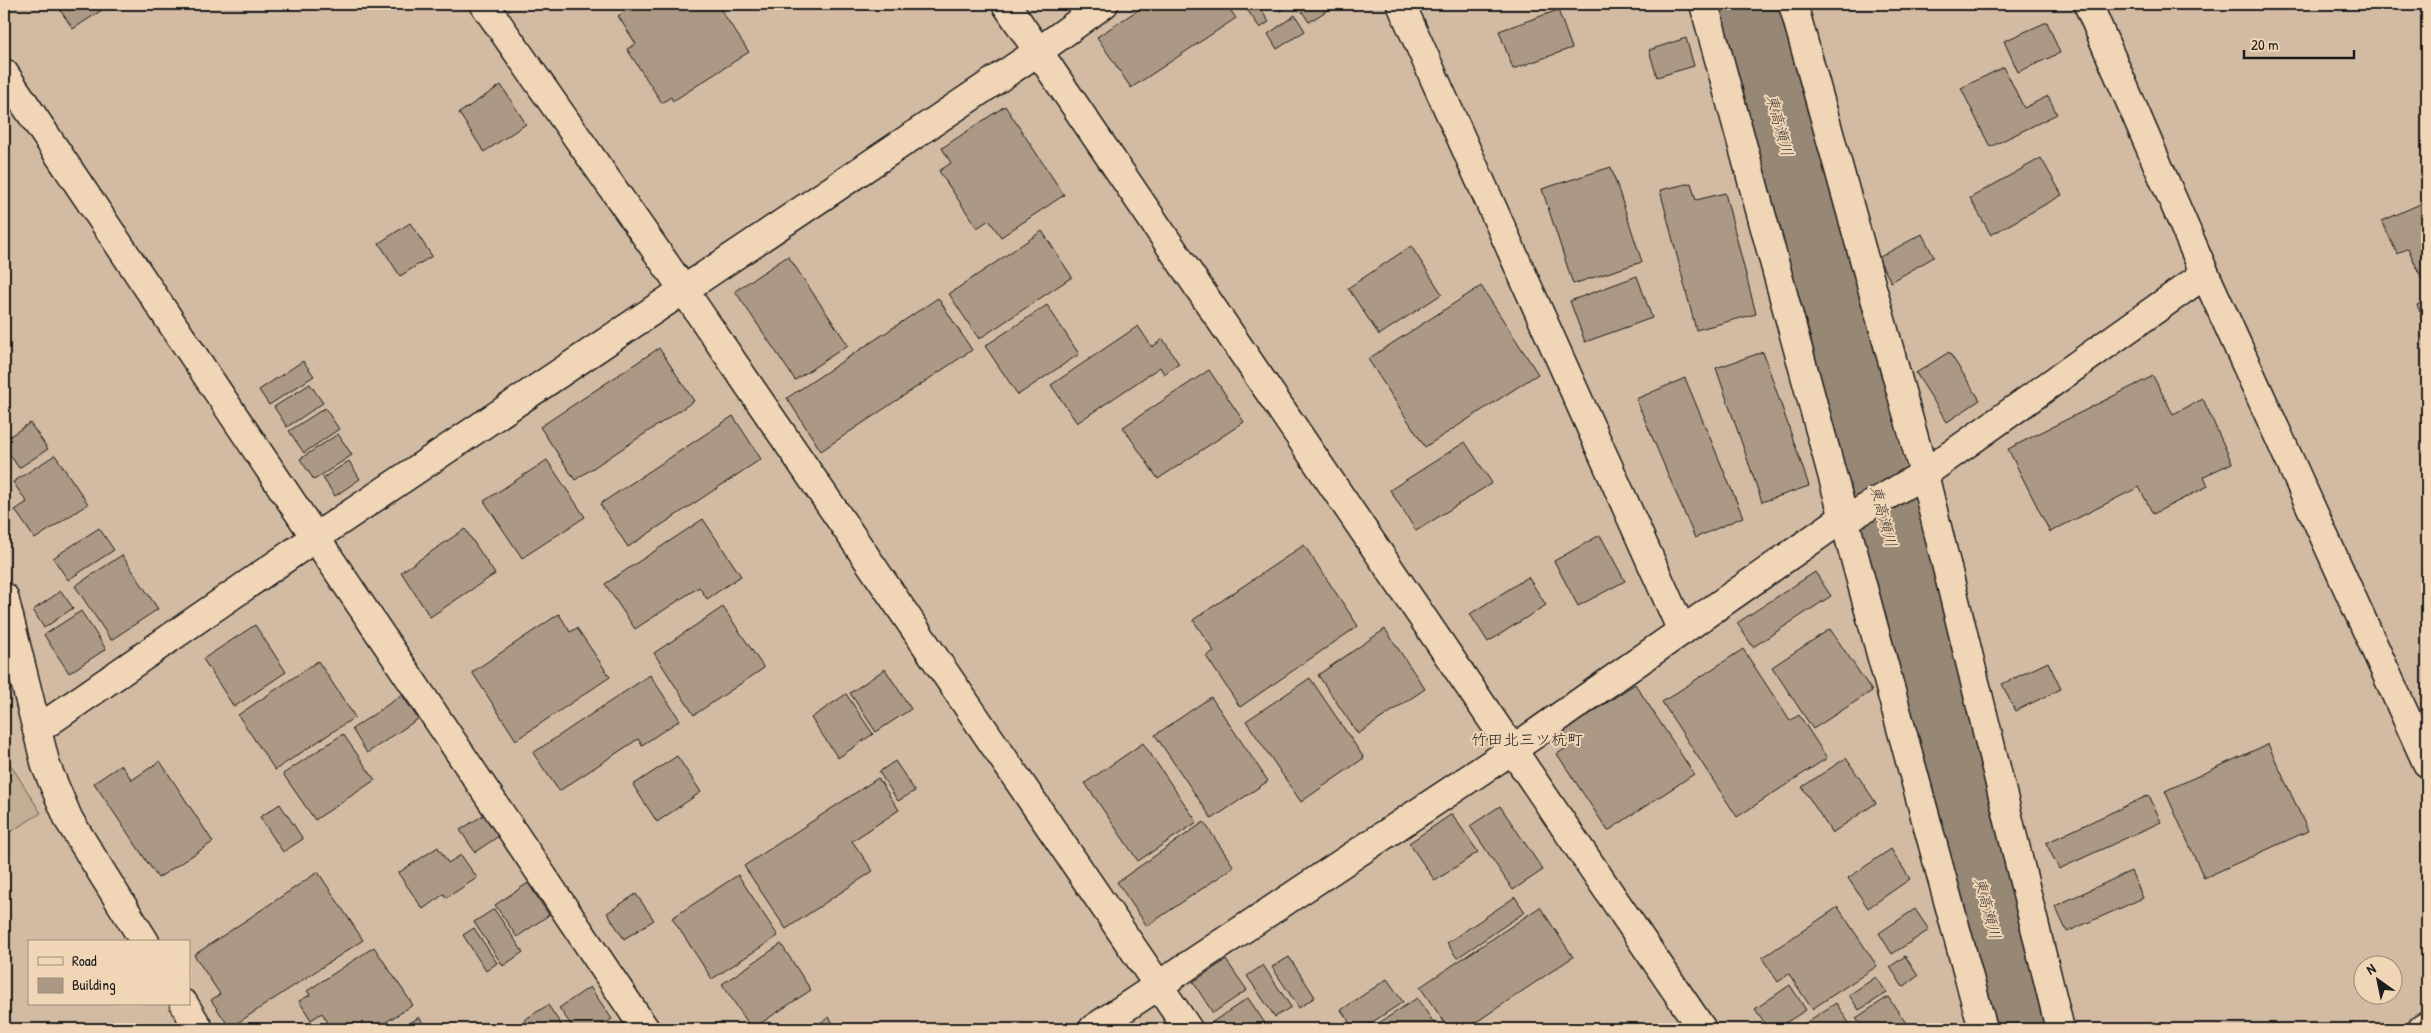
<svg xmlns="http://www.w3.org/2000/svg" width="2431" height="1033" viewBox="0 0 2431 1033" font-family="'Patrick Hand','Klee One',sans-serif">
<rect width="100%" height="100%" fill="#e3caae"/>
<filter id="ink" filterUnits="userSpaceOnUse"><feTurbulence type="fractalNoise" baseFrequency=".02" numOctaves="2"/><feDisplacementMap in="SourceGraphic" scale="10" xChannelSelector="R" yChannelSelector="G"/><feConvolveMatrix kernelMatrix="1 2 1 2 8 2 1 2 1" color-interpolation-filters="sRGB"/></filter>
<g filter="url(#ink)">
<!-- built -->
<path fill="#d2bba2" fill-rule="evenodd" d="M 4,4 L 2427,4 L 2427,1029 L 4,1029 ZM 29,942 L 189,942 L 189,1004 L 29,1004 ZM 2364,966 L 2394,966 L 2394,996 L 2364,996 Z"/>
<!-- green -->
<path fill="#c2ad95" stroke="#6f6458" d="M 4,747 L 7,759 L 41,813 L 4,836 Z"/>
<g fill="none" stroke-linecap="round" stroke-linejoin="round">
<!-- river -->
<path stroke="#968875" stroke-width="66" d="M 1748,4 L 2020,1029"/>
</g>
<!-- building -->
<g fill="#ac9985" stroke="#1c1c1c">
<path d="M 56,4 L 111,4 L 73,29 Z"/>
<path d="M 636,4 L 717,4 L 749,52 L 673,101 L 671,97 L 662,103 L 627,49 L 636,44 L 618,16 Z"/>
<path d="M 1147,4 L 1226,4 L 1236,18 L 1131,88 L 1097,37 Z"/>
<path d="M 1243,4 L 1257,4 L 1269,22 L 1260,28 Z"/>
<path d="M 1276,4 L 1289,4 L 1290,5 L 1280,11 Z"/>
<path d="M 1297,4 L 1337,4 L 1309,22 Z"/>
<path d="M 1558,10 L 1572,48 L 1513,69 L 1499,31 Z"/>
<path d="M 1295,15 L 1305,31 L 1277,49 L 1268,34 Z"/>
<path d="M 2047,22 L 2060,53 L 2018,72 L 2004,41 Z"/>
<path d="M 1686,38 L 1694,66 L 1657,77 L 1649,50 Z"/>
<path d="M 2004,67 L 2024,108 L 2048,96 L 2057,114 L 1990,147 L 1961,88 Z"/>
<path d="M 501,85 L 526,124 L 484,152 L 459,113 Z"/>
<path d="M 1005,106 L 1064,195 L 1001,237 L 989,220 L 977,228 L 939,171 L 951,163 L 942,148 Z"/>
<path d="M 2041,158 L 2062,195 L 1991,235 L 1970,198 Z"/>
<path d="M 1611,167 L 1642,262 L 1573,284 L 1542,189 Z"/>
<path d="M 1691,183 L 1696,200 L 1725,193 L 1756,314 L 1696,330 L 1660,190 Z"/>
<path d="M 2427,201 L 2427,291 L 2408,248 L 2397,254 L 2382,221 Z"/>
<path d="M 410,223 L 432,256 L 400,276 L 379,243 Z"/>
<path d="M 1042,231 L 1072,277 L 979,339 L 949,294 Z"/>
<path d="M 1922,234 L 1934,257 L 1891,282 L 1878,258 Z"/>
<path d="M 1411,246 L 1442,294 L 1379,335 L 1348,288 Z"/>
<path d="M 788,256 L 848,345 L 795,380 L 735,291 Z"/>
<path d="M 1637,276 L 1652,318 L 1585,342 L 1570,301 Z"/>
<path d="M 1481,286 L 1538,374 L 1425,447 L 1368,359 Z"/>
<path d="M 938,298 L 972,350 L 821,451 L 787,398 Z"/>
<path d="M 2427,300 L 2427,327 L 2417,305 Z"/>
<path d="M 1047,305 L 1079,354 L 1018,395 L 985,346 Z"/>
<path d="M 1138,326 L 1152,347 L 1163,339 L 1179,364 L 1164,374 L 1160,367 L 1077,423 L 1051,385 Z"/>
<path d="M 659,348 L 694,401 L 575,480 L 540,427 Z"/>
<path d="M 1763,352 L 1809,486 L 1762,502 L 1716,368 Z"/>
<path d="M 1949,352 L 1980,400 L 1947,422 L 1916,373 Z"/>
<path d="M 303,361 L 314,376 L 269,405 L 259,390 Z"/>
<path d="M 1209,370 L 1244,422 L 1158,479 L 1123,427 Z"/>
<path d="M 2153,376 L 2173,414 L 2203,399 L 2232,463 L 2204,476 L 2208,486 L 2153,514 L 2139,487 L 2050,532 L 2008,449 Z"/>
<path d="M 1685,378 L 1743,517 L 1695,538 L 1636,399 Z"/>
<path d="M 310,384 L 323,403 L 287,427 L 274,407 Z"/>
<path d="M 325,408 L 339,429 L 304,453 L 289,431 Z"/>
<path d="M 733,416 L 761,459 L 628,547 L 600,504 Z"/>
<path d="M 30,423 L 48,449 L 19,468 L 4,446 L 4,440 Z"/>
<path d="M 338,434 L 352,455 L 314,480 L 300,459 Z"/>
<path d="M 1465,442 L 1492,483 L 1416,531 L 1390,490 Z"/>
<path d="M 55,455 L 88,504 L 35,539 L 15,510 L 27,502 L 13,482 Z"/>
<path d="M 547,460 L 585,517 L 522,558 L 484,501 Z"/>
<path d="M 349,461 L 360,479 L 335,496 L 323,478 Z"/>
<path d="M 2427,471 L 2427,486 L 2422,473 Z"/>
<path d="M 703,519 L 741,576 L 707,599 L 699,587 L 635,629 L 605,584 Z"/>
<path d="M 99,528 L 114,550 L 68,580 L 53,558 Z"/>
<path d="M 465,529 L 495,574 L 430,617 L 401,572 Z"/>
<path d="M 1600,535 L 1625,581 L 1578,606 L 1554,561 Z"/>
<path d="M 1304,545 L 1358,626 L 1240,707 L 1206,656 L 1214,651 L 1193,620 Z"/>
<path d="M 122,555 L 158,609 L 111,640 L 75,586 Z"/>
<path d="M 1815,572 L 1831,596 L 1753,647 L 1737,623 Z"/>
<path d="M 1528,577 L 1546,605 L 1488,642 L 1470,614 Z"/>
<path d="M 61,591 L 73,608 L 44,628 L 33,610 Z"/>
<path d="M 723,607 L 764,668 L 694,715 L 654,653 Z"/>
<path d="M 81,611 L 106,649 L 69,673 L 44,635 Z"/>
<path d="M 559,614 L 570,632 L 577,628 L 610,677 L 516,740 L 472,672 Z"/>
<path d="M 255,625 L 286,672 L 234,707 L 203,659 Z"/>
<path d="M 1385,629 L 1425,689 L 1358,734 L 1318,675 Z"/>
<path d="M 1830,629 L 1872,691 L 1813,729 L 1772,667 Z"/>
<path d="M 1743,649 L 1790,721 L 1799,715 L 1827,758 L 1737,817 L 1662,702 Z"/>
<path d="M 318,661 L 355,717 L 275,770 L 238,715 Z"/>
<path d="M 2048,662 L 2061,689 L 2015,711 L 2002,684 Z"/>
<path d="M 885,669 L 911,709 L 876,732 L 850,693 Z"/>
<path d="M 650,675 L 680,720 L 642,745 L 638,739 L 559,791 L 533,753 Z"/>
<path d="M 1310,678 L 1364,758 L 1301,802 L 1246,721 Z"/>
<path d="M 1635,684 L 1694,774 L 1608,831 L 1557,754 L 1571,745 L 1563,732 Z"/>
<path d="M 846,694 L 873,734 L 838,758 L 811,718 Z"/>
<path d="M 402,695 L 418,719 L 367,753 L 352,729 Z"/>
<path d="M 1211,697 L 1268,781 L 1212,819 L 1155,735 Z"/>
<path d="M 343,734 L 375,780 L 315,820 L 283,774 Z"/>
<path d="M 1143,743 L 1197,822 L 1138,861 L 1085,783 Z"/>
<path d="M 2268,744 L 2308,831 L 2204,878 L 2165,791 Z"/>
<path d="M 677,756 L 701,792 L 657,822 L 633,785 Z"/>
<path d="M 1846,758 L 1876,803 L 1832,833 L 1802,787 Z"/>
<path d="M 160,761 L 213,842 L 158,878 L 94,783 L 121,765 L 132,780 Z"/>
<path d="M 895,761 L 915,791 L 898,801 L 879,772 Z"/>
<path d="M 878,778 L 899,810 L 852,841 L 873,871 L 786,929 L 744,866 Z"/>
<path d="M 2149,795 L 2161,822 L 2059,869 L 2046,843 Z"/>
<path d="M 280,804 L 303,839 L 283,852 L 260,817 Z"/>
<path d="M 1500,806 L 1543,870 L 1513,890 L 1470,826 Z"/>
<path d="M 485,814 L 499,836 L 475,852 L 460,830 Z"/>
<path d="M 1452,814 L 1478,852 L 1435,881 L 1409,843 Z"/>
<path d="M 1204,822 L 1234,867 L 1147,926 L 1117,882 Z"/>
<path d="M 438,847 L 448,863 L 461,855 L 477,878 L 446,898 L 444,894 L 423,909 L 398,873 Z"/>
<path d="M 1891,849 L 1910,879 L 1868,908 L 1848,878 Z"/>
<path d="M 2131,871 L 2143,898 L 2067,932 L 2055,906 Z"/>
<path d="M 318,872 L 363,940 L 230,1028 L 211,1000 L 220,994 L 194,955 Z"/>
<path d="M 738,875 L 778,936 L 712,979 L 672,918 Z"/>
<path d="M 528,883 L 549,915 L 517,937 L 495,905 Z"/>
<path d="M 636,894 L 654,920 L 624,939 L 607,913 Z"/>
<path d="M 1515,897 L 1525,912 L 1457,958 L 1447,943 Z"/>
<path d="M 1540,907 L 1573,957 L 1466,1029 L 1449,1029 L 1420,987 Z"/>
<path d="M 1838,907 L 1877,966 L 1812,1009 L 1789,974 L 1778,982 L 1762,958 Z"/>
<path d="M 494,909 L 523,952 L 503,966 L 474,922 Z"/>
<path d="M 1915,909 L 1929,930 L 1892,954 L 1879,933 Z"/>
<path d="M 474,928 L 497,963 L 486,971 L 463,935 Z"/>
<path d="M 781,944 L 811,990 L 752,1029 L 722,984 Z"/>
<path d="M 374,947 L 413,1005 L 375,1029 L 332,1029 L 322,1013 L 311,1020 L 299,1001 L 310,995 L 307,991 Z"/>
<path d="M 1905,956 L 1918,976 L 1903,987 L 1890,967 Z"/>
<path d="M 1289,957 L 1315,997 L 1299,1008 L 1272,967 Z"/>
<path d="M 1226,960 L 1247,990 L 1213,1013 L 1193,982 Z"/>
<path d="M 1263,965 L 1291,1007 L 1275,1017 L 1247,976 Z"/>
<path d="M 1876,977 L 1887,993 L 1859,1010 L 1849,995 Z"/>
<path d="M 1387,979 L 1403,1002 L 1362,1029 L 1354,1029 L 1341,1010 Z"/>
<path d="M 1790,985 L 1806,1010 L 1776,1029 L 1769,1029 L 1755,1009 Z"/>
<path d="M 590,987 L 612,1019 L 597,1029 L 574,1029 L 559,1008 Z"/>
<path d="M 1888,997 L 1910,1029 L 1863,1029 L 1856,1018 Z"/>
<path d="M 1248,998 L 1269,1029 L 1215,1029 L 1211,1023 Z"/>
<path d="M 1417,998 L 1438,1029 L 1370,1029 Z"/>
<path d="M 1836,1003 L 1853,1029 L 1796,1029 Z"/>
<path d="M 548,1005 L 564,1029 L 530,1029 L 524,1020 Z"/>
<path d="M 419,1017 L 427,1029 L 401,1029 Z"/>
<path d="M 829,1017 L 837,1029 L 811,1029 Z"/>
</g>
<g fill="none" stroke-linecap="round" stroke-linejoin="round">
<!-- street casing -->
<g stroke="#1c1c1c" stroke-width="31">
<g id="street">
<path d="M 484,4 L 683,289 L 1188,1029"/>
<path d="M 1401,4 L 1682,631"/>
<path d="M 1704,4 L 1983,1029"/>
<path d="M 1793,4 L 1924,474 L 2060,1029"/>
<path d="M 4,73 L 645,1029"/>
<path d="M 2205,274 L 2427,763"/>
<path d="M 4,597 L 46,766 L 69,820"/>
<path d="M 37,730 L 316,537 L 1039,51 L 1104,4"/>
<path d="M 1093,1029 L 1512,750 L 1843,518 L 1854,515 L 1924,474 L 2205,274 L 2088,4"/>
<path d="M 2422,1029 L 2427,1026"/>
</g>
</g>
<!-- secondary casing -->
<g stroke="#1c1c1c" stroke-width="31">
<g id="secondary">
<path d="M 1006,4 L 1702,1029"/>
<path d="M 69,820 L 145,942"/>
<path d="M 184,1004 L 199,1029"/>
</g>
</g>
<!-- street -->
<use href="#street" stroke="#f0d5b7" stroke-width="28"/>
<!-- secondary -->
<use href="#secondary" stroke="#f0d5b7" stroke-width="28"/>
<!-- rail -->
<path stroke="#1c1c1c" stroke-width="4" d="M 4,1025 L 8,1029"/>
</g>
</g>
<g text-anchor="middle" dominant-baseline="central" stroke-width="4" stroke-linejoin="round" paint-order="stroke">
<!-- water labels -->
<g font-size="16" font-style="italic" fill="#4d4740" stroke="#f0d5b7">
<text transform="translate(1780 125) rotate(75)">東高瀬川</text>
<text transform="translate(1884 516) rotate(75)">東高瀬川</text>
<text transform="translate(1988 908) rotate(75)">東高瀬川</text>
</g>
<!-- neighbourhood labels -->
<g font-size="16" fill="#1c1c1c" stroke="#f0d5b7">
<text x="1527" y="739">竹田北三ツ杭町</text>
</g>
</g>
<!-- margin -->
<rect width="2431" height="1033" fill="none" stroke="#f0d5b7" stroke-width="20"/>
<rect x="10" y="10" width="2411" height="1013" fill="none" stroke="#1c1c1c" stroke-width="2" filter="url(#ink)"/>
<!-- legend -->
<rect x="28" y="940" width="162" height="65" fill="#f0d5b7" stroke="#9b8b79"/>
<rect x="38" y="957" width="25" height="8" fill="#f0d5b7" stroke="#9b8b79"/>
<text x="72" y="966" font-size="15" fill="#1c1c1c">Road</text>
<rect x="38" y="978" width="25" height="15" fill="#ac9985" stroke="#9b8b79"/>
<text x="72" y="990" font-size="15" fill="#1c1c1c">Building</text>
<!-- north arrow -->
<g transform="translate(2378 980) rotate(327)"><circle r="24" fill="#f0d5b7" stroke="#9b8b79"/>
<path d="M0-4L9 19L0 12L-9 19Z" fill="#1c1c1c"/>
<text y="-8" font-size="14" font-weight="bold" text-anchor="middle" fill="#1c1c1c">N</text>
</g>
<!-- scale -->
<path d="M2244 50v8h110v-8" fill="none" stroke="#1c1c1c" stroke-width="2.5"/>
<text x="2251" y="50" font-size="15" fill="#1c1c1c" stroke="#f0d5b7" stroke-width="4" paint-order="stroke">20 m</text>
</svg>
